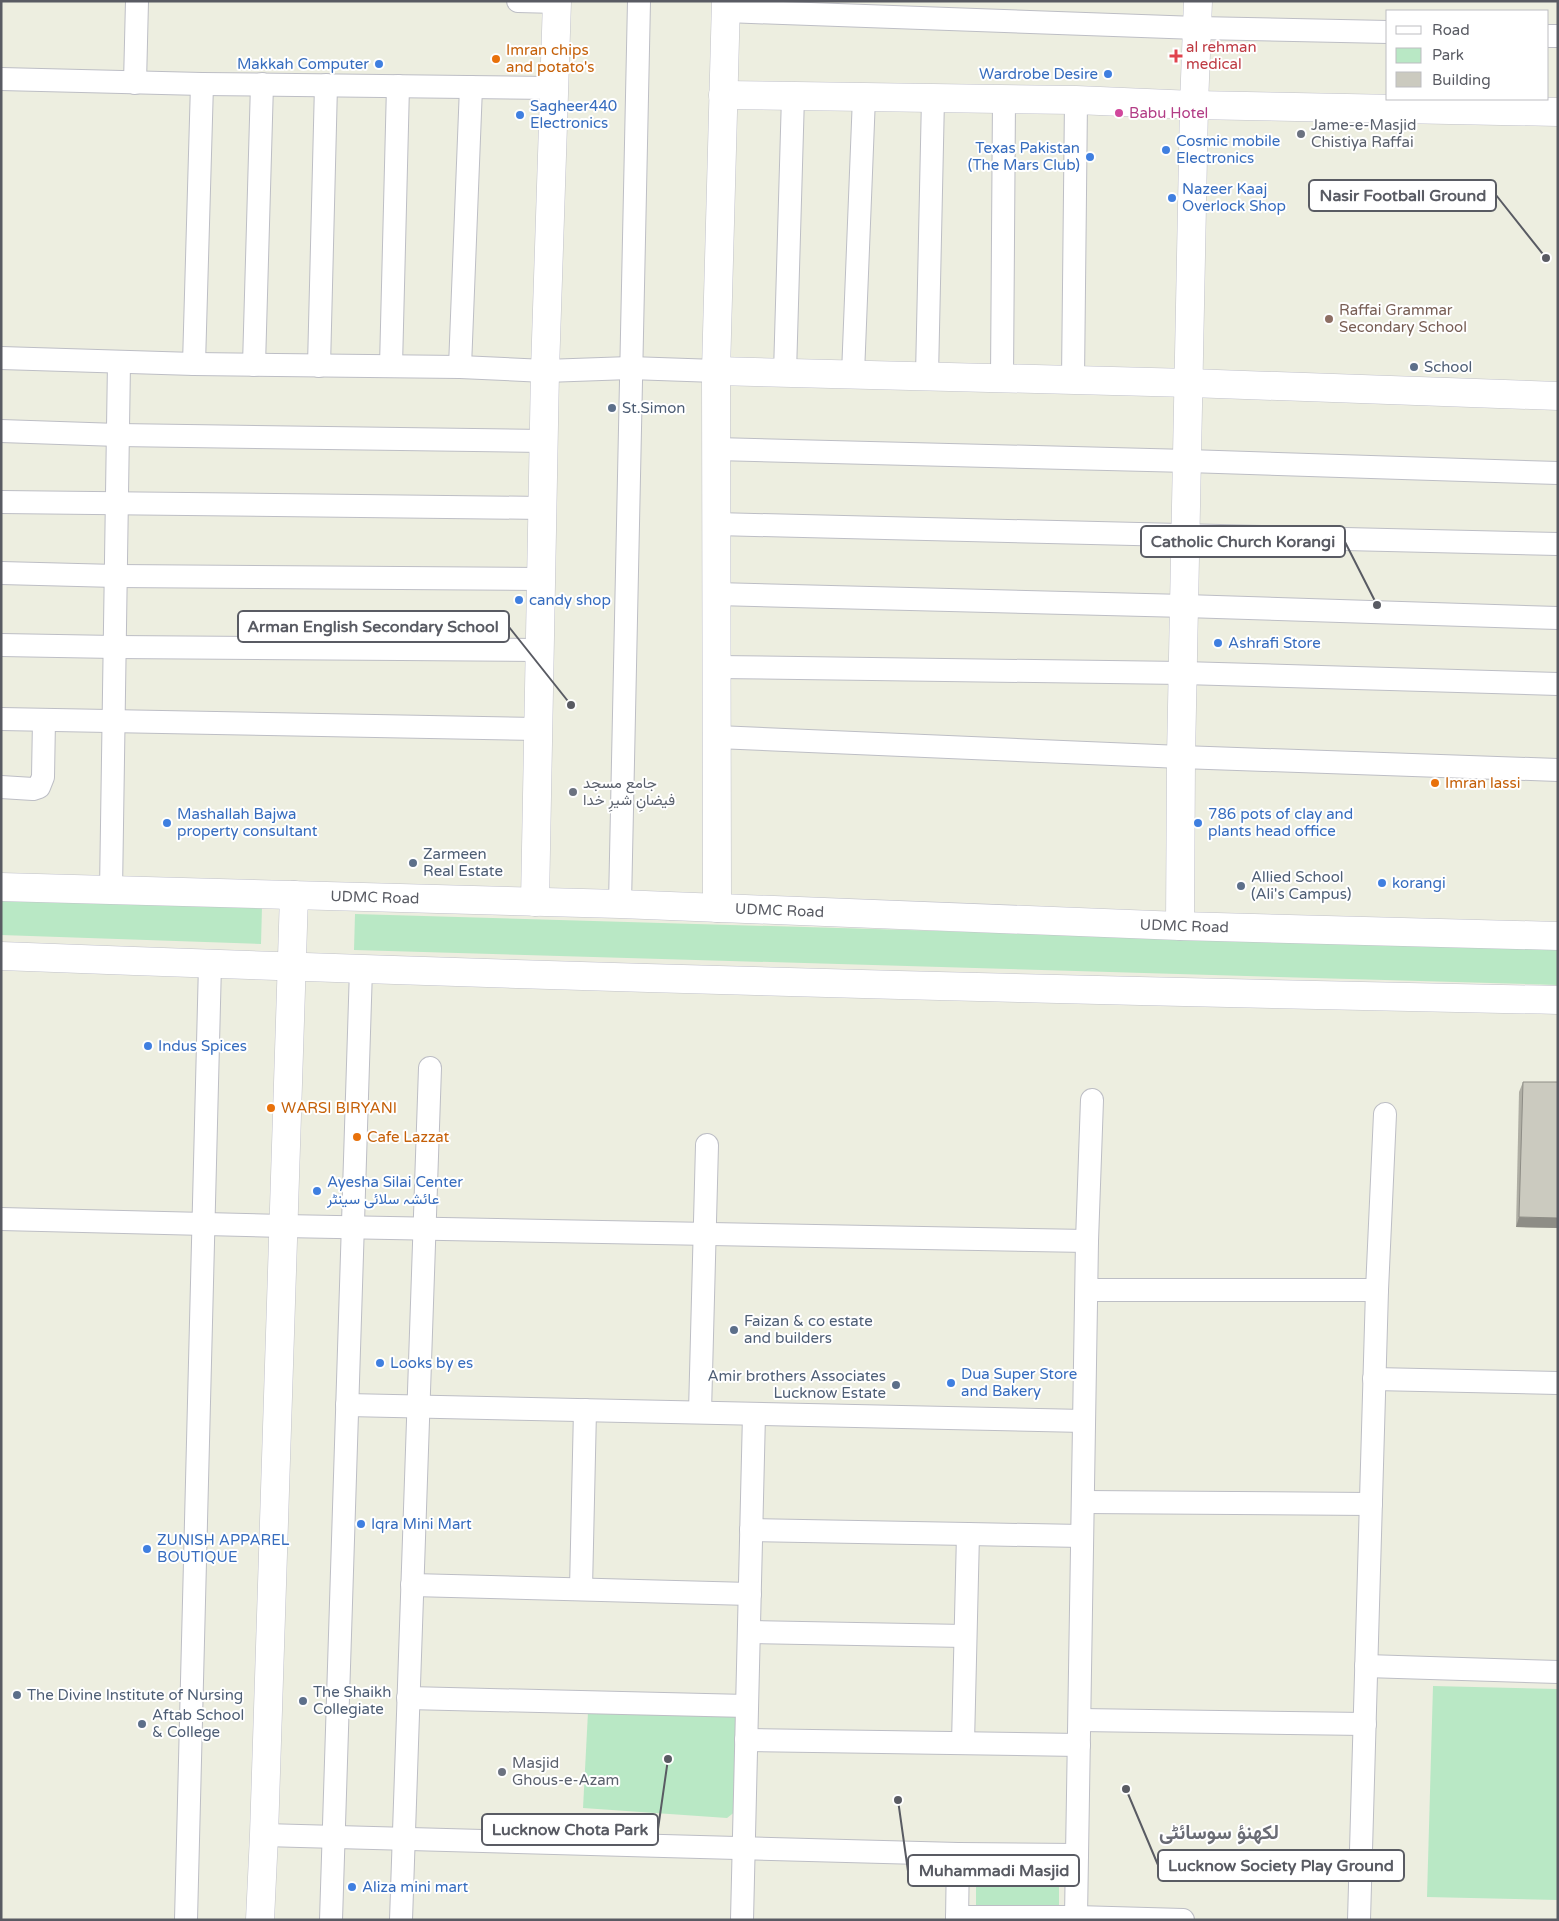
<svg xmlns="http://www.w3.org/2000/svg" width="1559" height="1921" viewBox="0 0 1559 1921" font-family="'Varela Round',Vazirmatn,sans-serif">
<rect width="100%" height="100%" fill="#edeee0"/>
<!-- green -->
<g fill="#b9e8c5">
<path d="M 1,899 L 262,907 L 261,944 L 1,935 Z"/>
<path d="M 355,914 L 1558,949 L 1558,985 L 354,950 Z"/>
<path d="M 1433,1686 L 1558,1689 L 1558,1900 L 1427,1897 Z"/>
<path d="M 588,1712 L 751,1717 L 749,1801 L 727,1818 L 583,1808 Z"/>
<path d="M 976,1866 L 1059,1867 L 1059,1909 L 976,1909 Z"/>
</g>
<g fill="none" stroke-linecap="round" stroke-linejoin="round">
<!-- street casing -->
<g stroke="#bdbec5" stroke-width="24">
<g id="street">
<path d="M 518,1 L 557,2"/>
<path d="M 726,11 L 1197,28 L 1388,32"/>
<path d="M 1548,36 L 1558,36"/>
<path d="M 1,79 L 202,84 L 553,88"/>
<path d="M 135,83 L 137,1"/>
<path d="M 1,358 L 194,364 L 460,367 L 545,371 L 630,368 L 716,371"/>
<path d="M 194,364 L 202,84"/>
<path d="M 254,365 L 262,84"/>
<path d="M 319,366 L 326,85"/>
<path d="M 391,366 L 398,86"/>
<path d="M 460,367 L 471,87"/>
<path d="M 785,373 L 793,96"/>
<path d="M 853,374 L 864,97"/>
<path d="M 927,376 L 933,98"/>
<path d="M 1002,378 L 1004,99"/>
<path d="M 1073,380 L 1076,100"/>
<path d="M 1,431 L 118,435 L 544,441"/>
<path d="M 716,449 L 1188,461 L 1558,473"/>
<path d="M 1,502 L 542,508"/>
<path d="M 716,524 L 1558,544"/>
<path d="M 1,573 L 116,576 L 541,579"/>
<path d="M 716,594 L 1185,606 L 1558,618"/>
<path d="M 1,645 L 115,647 L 539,650"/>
<path d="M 716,667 L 1183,673 L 1558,684"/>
<path d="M 1,719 L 537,729"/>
<path d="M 717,737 L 1181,757 L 1558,770"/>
<path d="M 1,787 L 33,789 L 39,787 L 43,777 L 44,720"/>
<path d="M 111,891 L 119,362"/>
<path d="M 620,904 L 639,1"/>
<path d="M 1,1219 L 283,1226 L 1087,1241"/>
<path d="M 1087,1290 L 1377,1290"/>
<path d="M 1374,1379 L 1558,1383"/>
<path d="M 347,1405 L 1084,1421"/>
<path d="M 700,1412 L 707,1145"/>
<path d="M 1083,1502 L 1371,1504"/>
<path d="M 751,1530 L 968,1534"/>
<path d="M 412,1585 L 750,1594"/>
<path d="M 581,1589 L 585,1410"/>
<path d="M 749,1632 L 965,1636"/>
<path d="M 1366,1666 L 1558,1672"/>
<path d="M 408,1698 L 747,1706"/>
<path d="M 1080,1720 L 1365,1724"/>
<path d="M 746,1740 L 1079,1745"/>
<path d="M 963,1743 L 968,1534 L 1082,1536"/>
<path d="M 264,1835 L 958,1854 L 1077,1855"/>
<path d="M 957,1917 L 1076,1917 L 1183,1920"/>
<path d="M 1076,1917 L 1087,1241 L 1092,1100"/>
<path d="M 186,1920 L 210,964"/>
<path d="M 331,1920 L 361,969"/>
<path d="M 401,1920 L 430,1068"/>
<path d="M 742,1920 L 754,1414"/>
<path d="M 957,1920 L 958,1854"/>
<path d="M 1359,1920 L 1377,1290 L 1385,1114"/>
</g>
</g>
<!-- secondary casing -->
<g stroke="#c0c1ca" stroke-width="29">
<g id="secondary">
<path d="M 723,95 L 1076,100 L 1194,105 L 1558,112"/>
<path d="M 716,371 L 1190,383 L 1558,396"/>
<path id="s1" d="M 1,887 L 620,904 L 1180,926 L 1558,936"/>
<path d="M 535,902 L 545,371 L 557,1"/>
<path d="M 717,908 L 716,371 L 726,1"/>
<path d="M 1180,926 L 1181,757 L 1194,105 L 1198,1"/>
<path d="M 1,956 C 520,976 1039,990 1558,1000"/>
<path d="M 260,1920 L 264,1835 L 294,895"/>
</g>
</g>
<!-- street -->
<use href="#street" stroke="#fff" stroke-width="22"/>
<!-- secondary -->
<use href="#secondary" stroke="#fff" stroke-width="28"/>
</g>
<!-- wall -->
<path fill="#afaea4" d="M 1523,1082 L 1558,1228 L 1516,1227 L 1519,1092 Z"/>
<!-- shaded-wall -->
<path fill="#8e8d86" d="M 1519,1217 L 1558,1218 L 1558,1228 L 1516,1227 Z"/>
<!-- building -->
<path fill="#cbcabf" stroke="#8e8d86" d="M 1523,1082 L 1558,1082 L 1558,1218 L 1519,1217 Z"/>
<!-- markers -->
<path fill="#e0444e" stroke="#fff" stroke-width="2" d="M1173.5 48.5h5v5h5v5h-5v5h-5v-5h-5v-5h5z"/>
<g fill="#e8710a" stroke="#fff" stroke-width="2">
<circle cx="496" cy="59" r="5"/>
<circle cx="1435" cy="783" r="5"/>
<circle cx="271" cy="1108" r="5"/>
<circle cx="357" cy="1137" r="5"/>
</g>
<g fill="#3f7fe0" stroke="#fff" stroke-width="2">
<circle cx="379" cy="64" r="5"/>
<circle cx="1108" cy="74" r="5"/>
<circle cx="520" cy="115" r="5"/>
<circle cx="1166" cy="150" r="5"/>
<circle cx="1090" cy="157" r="5"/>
<circle cx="1172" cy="198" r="5"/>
<circle cx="519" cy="600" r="5"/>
<circle cx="1218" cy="643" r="5"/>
<circle cx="167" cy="823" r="5"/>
<circle cx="1198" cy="823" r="5"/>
<circle cx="1382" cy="883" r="5"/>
<circle cx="148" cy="1046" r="5"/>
<circle cx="317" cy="1191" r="5"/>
<circle cx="380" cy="1363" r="5"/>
<circle cx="951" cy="1383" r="5"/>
<circle cx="361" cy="1524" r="5"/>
<circle cx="147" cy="1549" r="5"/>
<circle cx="352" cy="1887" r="5"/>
</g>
<circle fill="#d1479c" stroke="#fff" stroke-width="2" cx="1119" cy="113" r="5"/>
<g fill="#6b7280" stroke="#fff" stroke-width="2">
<circle cx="1301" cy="134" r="5"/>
<circle cx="573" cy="792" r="5"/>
<circle cx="502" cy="1772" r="5"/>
</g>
<circle fill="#8d6e63" stroke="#fff" stroke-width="2" cx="1329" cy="319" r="5"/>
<g fill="#5c6f8a" stroke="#fff" stroke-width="2">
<circle cx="1414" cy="367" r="5"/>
<circle cx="612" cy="408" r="5"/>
<circle cx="413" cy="863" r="5"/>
<circle cx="1241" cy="886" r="5"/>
<circle cx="734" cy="1330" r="5"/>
<circle cx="896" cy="1385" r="5"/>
<circle cx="17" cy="1695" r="5"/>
<circle cx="303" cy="1701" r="5"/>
<circle cx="142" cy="1724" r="5"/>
</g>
<g text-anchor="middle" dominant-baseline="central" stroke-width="4" stroke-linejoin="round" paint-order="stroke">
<!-- health labels -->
<g font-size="15" fill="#be3a42" stroke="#fff" text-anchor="start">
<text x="1186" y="47">al rehman<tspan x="1186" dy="17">medical</tspan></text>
</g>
<!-- food labels -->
<g font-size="15" fill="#c56008" stroke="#fff" text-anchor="start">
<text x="506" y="50">Imran chips<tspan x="506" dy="17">and potato's</tspan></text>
<text x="1445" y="783">Imran lassi</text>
<text x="281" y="1108">WARSI BIRYANI</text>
<text x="367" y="1137">Cafe Lazzat</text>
</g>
<!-- shop labels -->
<g font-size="15" fill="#366cbe" stroke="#fff" text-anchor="start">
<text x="369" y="64" text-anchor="end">Makkah Computer</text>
<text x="1098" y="74" text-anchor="end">Wardrobe Desire</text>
<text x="530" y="106">Sagheer440<tspan x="530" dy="17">Electronics</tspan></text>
<text x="1176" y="141">Cosmic mobile<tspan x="1176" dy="17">Electronics</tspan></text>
<text x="1080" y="148" text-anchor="end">Texas Pakistan<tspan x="1080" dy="17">(The Mars Club)</tspan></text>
<text x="1182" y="189">Nazeer Kaaj<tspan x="1182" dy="17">Overlock Shop</tspan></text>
<text x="529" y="600">candy shop</text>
<text x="1228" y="643">Ashrafi Store</text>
<text x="177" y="814">Mashallah Bajwa<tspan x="177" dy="17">property consultant</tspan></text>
<text x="1208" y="814">786 pots of clay and<tspan x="1208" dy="17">plants head office</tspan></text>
<text x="1392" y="883">korangi</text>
<text x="158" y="1046">Indus Spices</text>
<text x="327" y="1182">Ayesha Silai Center<tspan x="327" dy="17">عائشہ سلائی سینٹر</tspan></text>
<text x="390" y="1363">Looks by es</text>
<text x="961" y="1374">Dua Super Store<tspan x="961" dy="17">and Bakery</tspan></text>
<text x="371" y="1524">Iqra Mini Mart</text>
<text x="157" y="1540">ZUNISH APPAREL<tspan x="157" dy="17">BOUTIQUE</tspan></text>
<text x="362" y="1887">Aliza mini mart</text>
</g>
<!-- hotel labels -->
<g font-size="15" fill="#b23c85" stroke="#fff" text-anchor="start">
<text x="1129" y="113">Babu Hotel</text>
</g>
<!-- worship labels -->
<g font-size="15" fill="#5b616d" stroke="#fff" text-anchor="start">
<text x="1311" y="125">Jame-e-Masjid<tspan x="1311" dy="17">Chistiya Raffai</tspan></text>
<text x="583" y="783">جامع مسجد<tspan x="583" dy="17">فیضانِ شیرِ خدا</tspan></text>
<text x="512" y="1763">Masjid<tspan x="512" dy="17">Ghous-e-Azam</tspan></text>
</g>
<!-- education labels -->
<g font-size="15" fill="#785e54" stroke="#fff" text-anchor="start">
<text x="1339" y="310">Raffai Grammar<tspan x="1339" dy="17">Secondary School</tspan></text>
</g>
<!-- service labels -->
<g font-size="15" fill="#4e5e75" stroke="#fff" text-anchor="start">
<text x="1424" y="367">School</text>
<text x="622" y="408">St.Simon</text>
<text x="423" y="854">Zarmeen<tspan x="423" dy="17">Real Estate</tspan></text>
<text x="1251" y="877">Allied School<tspan x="1251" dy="17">(Ali's Campus)</tspan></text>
<text x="744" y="1321">Faizan &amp; co estate<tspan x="744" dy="17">and builders</tspan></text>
<text x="886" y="1376" text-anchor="end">Amir brothers Associates<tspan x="886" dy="17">Lucknow Estate</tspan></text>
<text x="313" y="1692">The Shaikh<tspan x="313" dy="17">Collegiate</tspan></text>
<text x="27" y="1695">The Divine Institute of Nursing</text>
<text x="152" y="1715">Aftab School<tspan x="152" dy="17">&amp; College</tspan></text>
</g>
<!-- street labels -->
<g font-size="15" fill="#595b63" stroke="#fff">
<text stroke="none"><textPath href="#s1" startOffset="374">UDMC Road</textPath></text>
<text stroke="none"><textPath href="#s1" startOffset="779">UDMC Road</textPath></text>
<text stroke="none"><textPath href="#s1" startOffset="1184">UDMC Road</textPath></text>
</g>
<!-- district labels -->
<g font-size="20" font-weight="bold" fill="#6a6c75" stroke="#fff">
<text x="1219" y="1833">لکھنؤ سوسائٹی</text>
</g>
</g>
<!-- callouts -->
<path fill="none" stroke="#595b63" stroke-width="2" d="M1546 258L1496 195M1377 605L1345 542M571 705L509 627M668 1759L658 1829M1126 1789L1158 1865M898 1800L908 1871"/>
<g fill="#595b63" stroke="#fff" stroke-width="2">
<circle cx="1546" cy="258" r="5"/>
<circle cx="1377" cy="605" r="5"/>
<circle cx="571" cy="705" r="5"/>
<circle cx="668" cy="1759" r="5"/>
<circle cx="1126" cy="1789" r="5"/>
<circle cx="898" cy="1800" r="5"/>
</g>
<g fill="#fff" stroke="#595b63" stroke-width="2">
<rect x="1309" y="180" width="187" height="31" rx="5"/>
<rect x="1141" y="526" width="204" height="31" rx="5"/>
<rect x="238" y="611" width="271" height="31" rx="5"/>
<rect x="482" y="1814" width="176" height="31" rx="5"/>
<rect x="1158" y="1850" width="246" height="31" rx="5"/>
<rect x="908" y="1855" width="171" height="31" rx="5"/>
</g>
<g font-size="16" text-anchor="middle" font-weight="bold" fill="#595b63">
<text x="1403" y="201">Nasir Football Ground</text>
<text x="1243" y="547">Catholic Church Korangi</text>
<text x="373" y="632">Arman English Secondary School</text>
<text x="570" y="1835">Lucknow Chota Park</text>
<text x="1281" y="1871">Lucknow Society Play Ground</text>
<text x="994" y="1876">Muhammadi Masjid</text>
</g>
<!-- border -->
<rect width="1559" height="1921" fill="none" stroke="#595b63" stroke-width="5"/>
<!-- legend -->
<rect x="1386" y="10" width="162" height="90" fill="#ffffff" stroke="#bdbdc1"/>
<rect x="1396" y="26" width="25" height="8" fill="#ffffff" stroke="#bdbdc1"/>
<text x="1432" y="35" font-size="15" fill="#595b63">Road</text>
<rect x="1396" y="48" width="25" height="15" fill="#b9e8c5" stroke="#bdbdc1"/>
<text x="1432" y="60" font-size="15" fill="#595b63">Park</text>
<rect x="1396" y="72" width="25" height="15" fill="#cbcabf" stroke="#bdbdc1"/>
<text x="1432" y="85" font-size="15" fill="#595b63">Building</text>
</svg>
